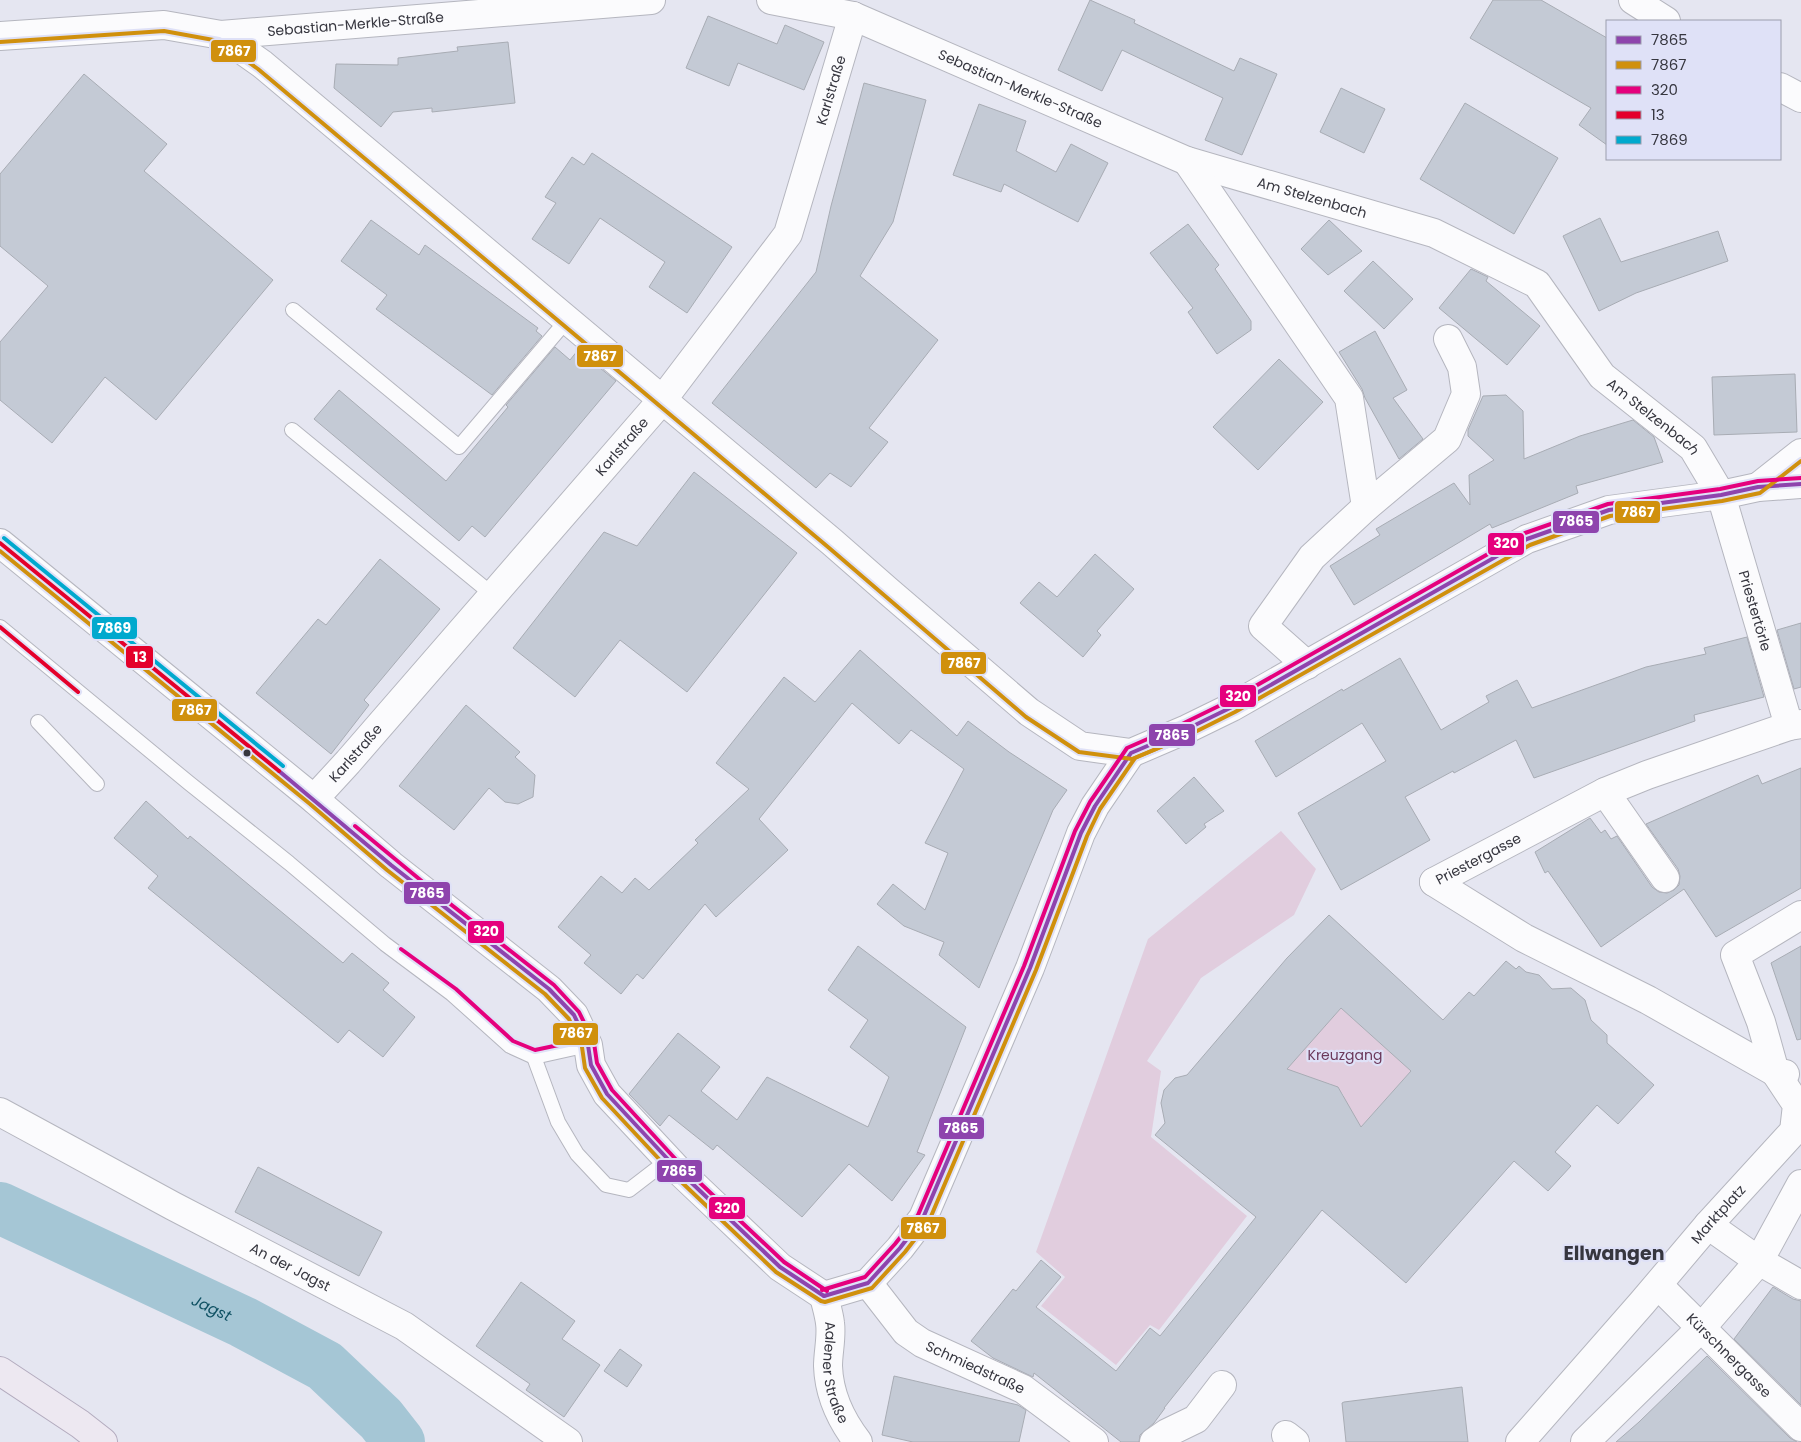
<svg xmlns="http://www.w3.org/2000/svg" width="1801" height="1442" viewBox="0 0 1801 1442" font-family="Poppins,sans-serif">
<rect width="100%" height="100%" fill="#e5e6f1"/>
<!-- green -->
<g fill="#e1cdde">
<path d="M 1281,831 L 1316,869 L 1294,915 L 1201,978 L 1147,1061 L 1161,1071 L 1151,1137 L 1247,1216 L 1159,1330 L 1150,1325 L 1116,1365 L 1041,1306 L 1065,1277 L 1036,1252 L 1148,939 Z"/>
<path d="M 1341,1008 L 1411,1071 L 1342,1148 L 1339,1099 L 1344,1096 L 1342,1093 L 1330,1089 L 1331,1084 L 1327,1083 L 1325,1088 L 1272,1085 Z"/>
</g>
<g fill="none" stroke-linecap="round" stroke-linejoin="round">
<!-- river -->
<path stroke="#a5c6d5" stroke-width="52" id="s1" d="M 0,1208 L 243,1322 L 325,1366 L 381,1419 L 399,1442"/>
</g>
<!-- building -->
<g fill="#c4cad5" stroke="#a8acb4" fill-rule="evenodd">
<path d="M 1090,0 L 1135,20 L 1134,23 L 1234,71 L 1240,58 L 1277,74 L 1242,155 L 1205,140 L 1223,98 L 1122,50 L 1102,91 L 1058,70 Z"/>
<path d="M 1493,0 L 1541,0 L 1607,38 L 1607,145 L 1579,125 L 1591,108 L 1470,38 Z"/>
<path d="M 708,16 L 777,44 L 785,25 L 824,42 L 804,90 L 738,63 L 729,86 L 686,68 Z"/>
<path d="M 508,42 L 515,103 L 432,112 L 432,108 L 393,112 L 381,127 L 334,88 L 336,64 L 398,65 L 398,58 L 458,51 L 457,47 Z"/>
<path d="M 84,74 L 167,144 L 144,171 L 273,280 L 156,420 L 105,377 L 52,443 L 0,400 L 0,342 L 48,286 L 0,246 L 0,174 Z"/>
<path d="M 864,83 L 926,100 L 893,222 L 860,276 L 938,340 L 869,428 L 888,442 L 851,487 L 830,473 L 816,488 L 712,403 L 816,272 L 831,206 Z"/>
<path d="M 1341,88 L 1385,109 L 1364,153 L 1320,132 Z"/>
<path d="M 1465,103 L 1558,158 L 1514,234 L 1420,179 Z"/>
<path d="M 979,104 L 1026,121 L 1016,151 L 1056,172 L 1071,144 L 1108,163 L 1078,222 L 1004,184 L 1001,192 L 953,175 Z"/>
<path d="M 592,153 L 732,247 L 687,313 L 649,287 L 665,262 L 600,218 L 569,264 L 532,239 L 556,203 L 545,197 L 572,157 L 584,165 Z"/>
<path d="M 1600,218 L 1621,262 L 1718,231 L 1728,261 L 1636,293 L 1599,311 L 1563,236 Z"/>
<path d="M 371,220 L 419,255 L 425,245 L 538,328 L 536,331 L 542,336 L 492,395 L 376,309 L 387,295 L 341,261 Z"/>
<path d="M 1329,220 L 1362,251 L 1328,275 L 1301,249 Z"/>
<path d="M 1188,224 L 1219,265 L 1215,269 L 1251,321 L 1251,330 L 1217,354 L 1188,312 L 1193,308 L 1150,253 Z"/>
<path d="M 1373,261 L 1413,299 L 1384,329 L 1344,291 Z"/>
<path d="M 1471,269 L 1488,277 L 1486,281 L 1540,326 L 1507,365 L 1439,308 Z"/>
<path d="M 1375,331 L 1407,390 L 1393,398 L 1423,439 L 1399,459 L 1365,398 L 1362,389 L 1339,352 Z"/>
<path d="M 555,347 L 570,360 L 578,350 L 616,381 L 485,537 L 472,526 L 459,541 L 314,419 L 339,390 L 446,481 L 508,407 L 506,405 Z"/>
<path d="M 1279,359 L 1323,402 L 1258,470 L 1213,427 Z"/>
<path d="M 1795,374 L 1797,432 L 1714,435 L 1712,377 Z"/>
<path d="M 1506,395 L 1523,411 L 1524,459 L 1580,436 L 1633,420 L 1654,437 L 1663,462 L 1576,486 L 1578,493 L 1492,528 L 1490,524 L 1354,605 L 1330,566 L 1380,535 L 1376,529 L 1454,483 L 1470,505 L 1469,475 L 1494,460 L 1468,436 L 1468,430 L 1483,396 Z"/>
<path d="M 694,472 L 797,553 L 687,692 L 620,640 L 575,697 L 513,648 L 604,532 L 637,546 Z"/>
<path d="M 1095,554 L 1134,589 L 1097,631 L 1101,635 L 1083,657 L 1020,603 L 1039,582 L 1057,597 Z"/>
<path d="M 380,559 L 440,609 L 364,700 L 369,705 L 331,754 L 256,693 L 318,619 L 326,625 Z"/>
<path d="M 1801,623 L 1801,687 L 1794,689 L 1777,630 Z"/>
<path d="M 1747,637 L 1764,697 L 1694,715 L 1695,721 L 1534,778 L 1516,740 L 1454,773 L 1453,771 L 1405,797 L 1430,840 L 1341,890 L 1298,813 L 1386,761 L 1362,723 L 1276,777 L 1255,741 L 1342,689 L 1343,691 L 1400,658 L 1441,730 L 1489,702 L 1486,696 L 1517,680 L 1532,708 L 1646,667 L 1706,654 L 1704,648 Z"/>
<path d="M 860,650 L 957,736 L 968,721 L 1009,752 L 1067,790 L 1053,810 L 979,988 L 939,955 L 944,942 L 904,926 L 877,904 L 893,884 L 925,910 L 948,853 L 925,843 L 964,769 L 911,730 L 899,744 L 852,703 L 759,819 L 788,850 L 716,917 L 705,904 L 643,979 L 637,974 L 621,994 L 584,963 L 591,955 L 558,927 L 601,876 L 622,893 L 635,878 L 649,890 L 698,843 L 695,840 L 749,789 L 716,763 L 784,677 L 815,702 Z"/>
<path d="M 466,705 L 520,752 L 515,757 L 535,775 L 533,797 L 518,804 L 505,802 L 489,788 L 454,830 L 399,786 Z"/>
<path d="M 1801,768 L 1801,888 L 1716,937 L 1684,889 L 1601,947 L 1548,871 L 1545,873 L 1535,852 L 1590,818 L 1601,833 L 1605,830 L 1611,839 L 1617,836 L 1652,887 L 1659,892 L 1667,893 L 1674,890 L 1679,885 L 1680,876 L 1678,869 L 1646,824 L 1758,775 L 1762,784 Z"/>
<path d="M 1194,777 L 1224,811 L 1204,824 L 1206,827 L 1186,844 L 1157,811 Z"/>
<path d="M 146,801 L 188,839 L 190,836 L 343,963 L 352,953 L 389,983 L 383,990 L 415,1017 L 383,1057 L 349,1030 L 338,1043 L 148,888 L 158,876 L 114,838 Z"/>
<path d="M 1329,915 L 1443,1020 L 1469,992 L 1474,996 L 1506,961 L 1516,969 L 1519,966 L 1526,972 L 1539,975 L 1552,989 L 1571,988 L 1585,1000 L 1591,1020 L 1607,1035 L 1607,1043 L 1654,1085 L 1618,1124 L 1597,1105 L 1555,1152 L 1571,1166 L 1548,1191 L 1514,1161 L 1406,1283 L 1322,1210 L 1164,1408 L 1165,1408 L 1154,1423 L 1140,1435 L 1139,1442 L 1121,1442 L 1034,1373 L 1033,1377 L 993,1358 L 971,1341 L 1013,1289 L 1016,1291 L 1041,1260 L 1061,1277 L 1036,1307 L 1116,1371 L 1150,1328 L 1160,1336 L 1256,1217 L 1155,1135 L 1165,1123 L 1161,1103 L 1164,1090 L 1175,1078 L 1187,1075 L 1287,958 ZM 1341,1008 L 1411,1071 L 1361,1127 L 1338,1087 L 1287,1069 Z"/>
<path d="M 858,946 L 966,1027 L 917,1152 L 925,1155 L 892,1201 L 849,1164 L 802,1217 L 717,1145 L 713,1150 L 669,1115 L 660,1126 L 629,1094 L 678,1033 L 720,1067 L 701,1091 L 737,1120 L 767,1077 L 868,1127 L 889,1077 L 850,1047 L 868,1020 L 828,990 Z"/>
<path d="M 1801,946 L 1801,1039 L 1797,1040 L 1771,963 Z"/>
<path d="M 258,1167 L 382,1232 L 359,1276 L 235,1212 Z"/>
<path d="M 521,1282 L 575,1321 L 562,1339 L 600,1365 L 564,1417 L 526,1390 L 530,1384 L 476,1346 Z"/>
<path d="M 1773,1287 L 1793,1299 L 1801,1301 L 1801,1405 L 1734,1339 Z"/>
<path d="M 620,1349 L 642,1365 L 627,1387 L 604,1371 Z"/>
<path d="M 1707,1356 L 1790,1438 L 1797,1442 L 1616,1442 L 1639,1422 Z"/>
<path d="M 894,1376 L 1018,1405 L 1026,1410 L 1019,1442 L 913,1442 L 882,1435 Z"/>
<path d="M 1462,1387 L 1468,1442 L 1346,1442 L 1342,1403 L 1344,1402 Z"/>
</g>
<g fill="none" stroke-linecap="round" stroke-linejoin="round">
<!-- lane casing -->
<g stroke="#b5b6bf" stroke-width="16">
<g id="lane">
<path d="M 293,310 L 459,447 L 567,320"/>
<path d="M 292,430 L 493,595"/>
<path d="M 0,627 L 189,783 L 289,863 L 385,944 L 452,994 L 510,1046 L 534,1057 L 588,1045"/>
<path d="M 38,722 L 97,784"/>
<path d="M 534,1057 L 558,1122 L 577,1154 L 606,1185 L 629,1190 L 668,1160"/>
</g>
</g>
<!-- street casing -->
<g stroke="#b5b6bf" stroke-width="30">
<g id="street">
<path id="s2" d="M 771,0 L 853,16 L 1187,161 L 1434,233 L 1537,284 L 1602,376 L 1693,448 L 1721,495 L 1789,726"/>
<path id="s3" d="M 221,35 L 651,0"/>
<path d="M 1187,161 L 1349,398 L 1366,507"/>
<path d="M 1758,487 L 1801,453"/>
<path d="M 0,543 L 314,799 L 391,865 L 549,989 L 574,1015 L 588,1045 L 591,1065 L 607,1094 L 677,1169 L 780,1267 L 824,1296"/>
<path d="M 1307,665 L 1263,626 L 1312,557 L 1366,507 L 1447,439 L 1466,394 L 1462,367 L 1448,339"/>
<path d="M 1605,792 L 1665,878"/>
<path id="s4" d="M 314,799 L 348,762 L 663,399 L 788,234 L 853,16"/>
<path d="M 1434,882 L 1524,938 L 1648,1000 L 1775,1072 L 1785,1074"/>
<path id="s5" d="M 1434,882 L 1605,792 L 1647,775 L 1789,726 L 1801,724"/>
<path id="s6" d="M 0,1112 L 173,1206 L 404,1326 L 568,1442"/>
<path d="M 1708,1225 L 1759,1261 L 1801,1285"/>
<path id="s7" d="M 868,1283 L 906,1332 L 922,1343 L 1023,1389 L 1094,1442"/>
<path id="s8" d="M 1658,1285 L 1801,1427"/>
<path d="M 824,1296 L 868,1283 L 900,1248 L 923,1218 L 1030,968 L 1081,833 L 1095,806 L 1131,753"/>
<path id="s9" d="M 824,1296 C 826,1305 829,1314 830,1323 C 832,1337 828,1352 828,1366 C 829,1395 841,1420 858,1442"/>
<path d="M 1286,1435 L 1295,1442"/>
<path d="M 1154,1442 L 1167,1433 L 1196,1419 L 1222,1385"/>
<path id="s10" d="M 1520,1442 L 1642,1303 L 1708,1225 L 1794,1131 L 1797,1105 L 1775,1072 L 1761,1022 L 1735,955 L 1801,915"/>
<path d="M 1585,1442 L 1702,1327 L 1759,1261 L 1801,1184"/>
</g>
</g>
<!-- secondary casing -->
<g stroke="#b5b6bf" stroke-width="30">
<g id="secondary">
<path d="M 1633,0 L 1666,21"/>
<path d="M 0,36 L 164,25 L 221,35 L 262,64 L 832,542 L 888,591 L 1029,712 L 1080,746 L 1131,753 L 1187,729 L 1232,707 L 1527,539 L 1609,510 L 1721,495 L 1758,487 L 1801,484"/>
<path d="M 1780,87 L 1801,98"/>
</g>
</g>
<!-- primary casing -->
<g stroke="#b3abbe" stroke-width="30">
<path id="primary" d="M 0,1371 L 80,1424 L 103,1442"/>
</g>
<!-- lane -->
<use href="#lane" stroke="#fbfbfd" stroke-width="14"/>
<!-- street -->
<use href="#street" stroke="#fbfbfd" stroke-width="28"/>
<!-- secondary -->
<use href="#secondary" stroke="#fbfbfd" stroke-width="28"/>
<!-- primary -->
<use href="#primary" stroke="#ede8f1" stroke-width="28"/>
<!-- bus-1 casing -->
<g stroke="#dfe1f7" stroke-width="8">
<g id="bus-1">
<path d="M 279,771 L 391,865 L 549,989 L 574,1015 L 588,1045 L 591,1065 L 607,1094 L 677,1169 L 780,1267 L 824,1296"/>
<path d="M 824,1296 L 868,1283 L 900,1248 L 923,1218 L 1030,968 L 1081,833 L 1095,806 L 1131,753 L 1187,729 L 1232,707 L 1527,539 L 1609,510 L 1721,495 L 1758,487 L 1801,484"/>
</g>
</g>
<!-- bus-2 casing -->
<g stroke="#dfe1f7" stroke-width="8">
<g id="bus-2">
<path d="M 0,42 L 164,31 L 219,41 L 258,69 L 828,547 L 1026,717 L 1079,752 L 1132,759 L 1168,744"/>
<path d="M 0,551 L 310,804 L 387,870 L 545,994 L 569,1019 L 582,1047 L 585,1068 L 602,1098 L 673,1174 L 776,1272 L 821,1301 L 825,1302 L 872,1288 L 905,1252 L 929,1221 L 1036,970 L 1087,836 L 1100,809 L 1135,758 L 1189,735 L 1235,712 L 1530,545 L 1610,516 L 1722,501 L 1760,493 L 1801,461"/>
</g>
</g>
<!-- bus-3 casing -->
<g stroke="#dfe1f7" stroke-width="8">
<g id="bus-3">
<path d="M 355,826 L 435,892 L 554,985 L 579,1012 L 594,1043 L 597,1063 L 612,1090 L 681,1165 L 784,1262 L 827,1291"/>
<path d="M 401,949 L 456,989 L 513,1041 L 535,1050 L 587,1039"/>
<path d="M 822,1290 L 865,1277 L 895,1244 L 918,1215 L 1024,966 L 1075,831 L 1090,802 L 1127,748 L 1184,723 L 1229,701 L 1525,533 L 1608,504 L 1720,489 L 1758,481 L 1801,478"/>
</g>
</g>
<!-- bus-4 casing -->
<g stroke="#dfe1f7" stroke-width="8">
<g id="bus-4">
<path d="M 0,543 L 279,771"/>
<path d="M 0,627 L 78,692"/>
</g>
</g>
<!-- bus-5 casing -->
<g stroke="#dfe1f7" stroke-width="8">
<path id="bus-5" d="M 4,538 L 283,766"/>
</g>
<!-- bus-1 -->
<use href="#bus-1" stroke="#8e44ad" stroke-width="4"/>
<!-- bus-2 -->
<use href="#bus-2" stroke="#d0900d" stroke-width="4"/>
<!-- bus-3 -->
<use href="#bus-3" stroke="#e5007d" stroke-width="4"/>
<!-- bus-4 -->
<use href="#bus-4" stroke="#e4002b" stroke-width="4"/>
<!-- bus-5 -->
<use href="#bus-5" stroke="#00a9ce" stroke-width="4"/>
</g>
<!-- markers -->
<circle fill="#36363f" stroke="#dfe1f7" stroke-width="2" cx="247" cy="753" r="4.5"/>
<g text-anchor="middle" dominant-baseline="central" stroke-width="4.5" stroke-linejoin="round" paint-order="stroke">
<!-- street labels -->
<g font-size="14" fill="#36363f" stroke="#dfe1f7">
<text stroke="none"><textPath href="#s3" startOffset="135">Sebastian-Merkle-Straße</textPath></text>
<text stroke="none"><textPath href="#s2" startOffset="266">Sebastian-Merkle-Straße</textPath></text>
<text stroke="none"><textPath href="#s4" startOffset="888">Karlstraße</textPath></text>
<text stroke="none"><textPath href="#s2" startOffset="578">Am Stelzenbach</textPath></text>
<text stroke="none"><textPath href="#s2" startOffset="998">Am Stelzenbach</textPath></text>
<text stroke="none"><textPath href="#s4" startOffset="468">Karlstraße</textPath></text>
<text stroke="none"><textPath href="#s2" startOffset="1224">Priestertörle</textPath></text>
<text stroke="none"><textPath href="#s4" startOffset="62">Karlstraße</textPath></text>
<text stroke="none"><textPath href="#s5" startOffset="50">Priestergasse</textPath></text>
<text stroke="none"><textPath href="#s10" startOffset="302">Marktplatz</textPath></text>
<text stroke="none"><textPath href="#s6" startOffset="329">An der Jagst</textPath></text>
<text stroke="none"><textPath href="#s8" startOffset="100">Kürschnergasse</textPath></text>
<text stroke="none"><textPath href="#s7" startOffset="140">Schmiedstraße</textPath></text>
<text stroke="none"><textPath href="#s9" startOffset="78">Aalener Straße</textPath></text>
</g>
<!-- park labels -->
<g font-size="14" fill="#6b385a" stroke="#dfe1f7">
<text x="1345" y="1055">Kreuzgang</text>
</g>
<!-- water labels -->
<g font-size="15" font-style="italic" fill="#0f5163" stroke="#dfe1f7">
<text stroke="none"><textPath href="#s1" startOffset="234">Jagst</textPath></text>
</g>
<!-- district labels -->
<g font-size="19" font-weight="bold" fill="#36363f" stroke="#dfe1f7">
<text x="1614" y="1253">Ellwangen</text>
</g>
</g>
<g stroke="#dfe1f7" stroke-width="2">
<rect x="210" y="39" width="47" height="24" rx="5" fill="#d0900d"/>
<rect x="576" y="344" width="48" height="24" rx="5" fill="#d0900d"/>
<rect x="1614" y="500" width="47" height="24" rx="5" fill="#d0900d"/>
<rect x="1552" y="510" width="48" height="24" rx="5" fill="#8e44ad"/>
<rect x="1487" y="532" width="38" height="24" rx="5" fill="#e5007d"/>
<rect x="91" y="616" width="47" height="24" rx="5" fill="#00a9ce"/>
<rect x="125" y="645" width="29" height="24" rx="5" fill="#e4002b"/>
<rect x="940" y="651" width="47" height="24" rx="5" fill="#d0900d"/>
<rect x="1219" y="684" width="38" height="24" rx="5" fill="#e5007d"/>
<rect x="171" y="698" width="47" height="24" rx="5" fill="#d0900d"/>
<rect x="1148" y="723" width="48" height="24" rx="5" fill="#8e44ad"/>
<rect x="403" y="881" width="48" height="24" rx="5" fill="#8e44ad"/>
<rect x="467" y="920" width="38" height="24" rx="5" fill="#e5007d"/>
<rect x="552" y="1022" width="47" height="24" rx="5" fill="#d0900d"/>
<rect x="938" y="1116" width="47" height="24" rx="5" fill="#8e44ad"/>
<rect x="656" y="1159" width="47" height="24" rx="5" fill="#8e44ad"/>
<rect x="708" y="1196" width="38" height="24" rx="5" fill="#e5007d"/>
<rect x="900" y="1216" width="47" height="24" rx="5" fill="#d0900d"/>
</g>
<g font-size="14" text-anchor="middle" font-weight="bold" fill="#fff">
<text x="234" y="56">7867</text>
<text x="600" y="361">7867</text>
<text x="1638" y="517">7867</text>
<text x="1576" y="526">7865</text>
<text x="1506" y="548">320</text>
<text x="114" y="633">7869</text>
<text x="140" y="662">13</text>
<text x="964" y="668">7867</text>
<text x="1238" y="701">320</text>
<text x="195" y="715">7867</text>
<text x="1172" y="740">7865</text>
<text x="427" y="898">7865</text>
<text x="486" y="936">320</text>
<text x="576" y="1038">7867</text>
<text x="961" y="1133">7865</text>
<text x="679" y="1176">7865</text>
<text x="727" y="1213">320</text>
<text x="923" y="1233">7867</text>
</g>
<!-- legend -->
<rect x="1606" y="20" width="175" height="140" fill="#dfe1f7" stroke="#9b9dad"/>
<rect x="1616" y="36" width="25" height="8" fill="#8e44ad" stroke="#9b9dad"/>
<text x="1651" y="45" font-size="15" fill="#36363f">7865</text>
<rect x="1616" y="61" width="25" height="8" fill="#d0900d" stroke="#9b9dad"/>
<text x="1651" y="70" font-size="15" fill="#36363f">7867</text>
<rect x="1616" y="86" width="25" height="8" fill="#e5007d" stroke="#9b9dad"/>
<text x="1651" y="95" font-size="15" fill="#36363f">320</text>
<rect x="1616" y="111" width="25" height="8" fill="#e4002b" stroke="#9b9dad"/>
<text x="1651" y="120" font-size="15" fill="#36363f">13</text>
<rect x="1616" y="136" width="25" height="8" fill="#00a9ce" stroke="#9b9dad"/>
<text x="1651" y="145" font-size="15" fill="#36363f">7869</text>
</svg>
